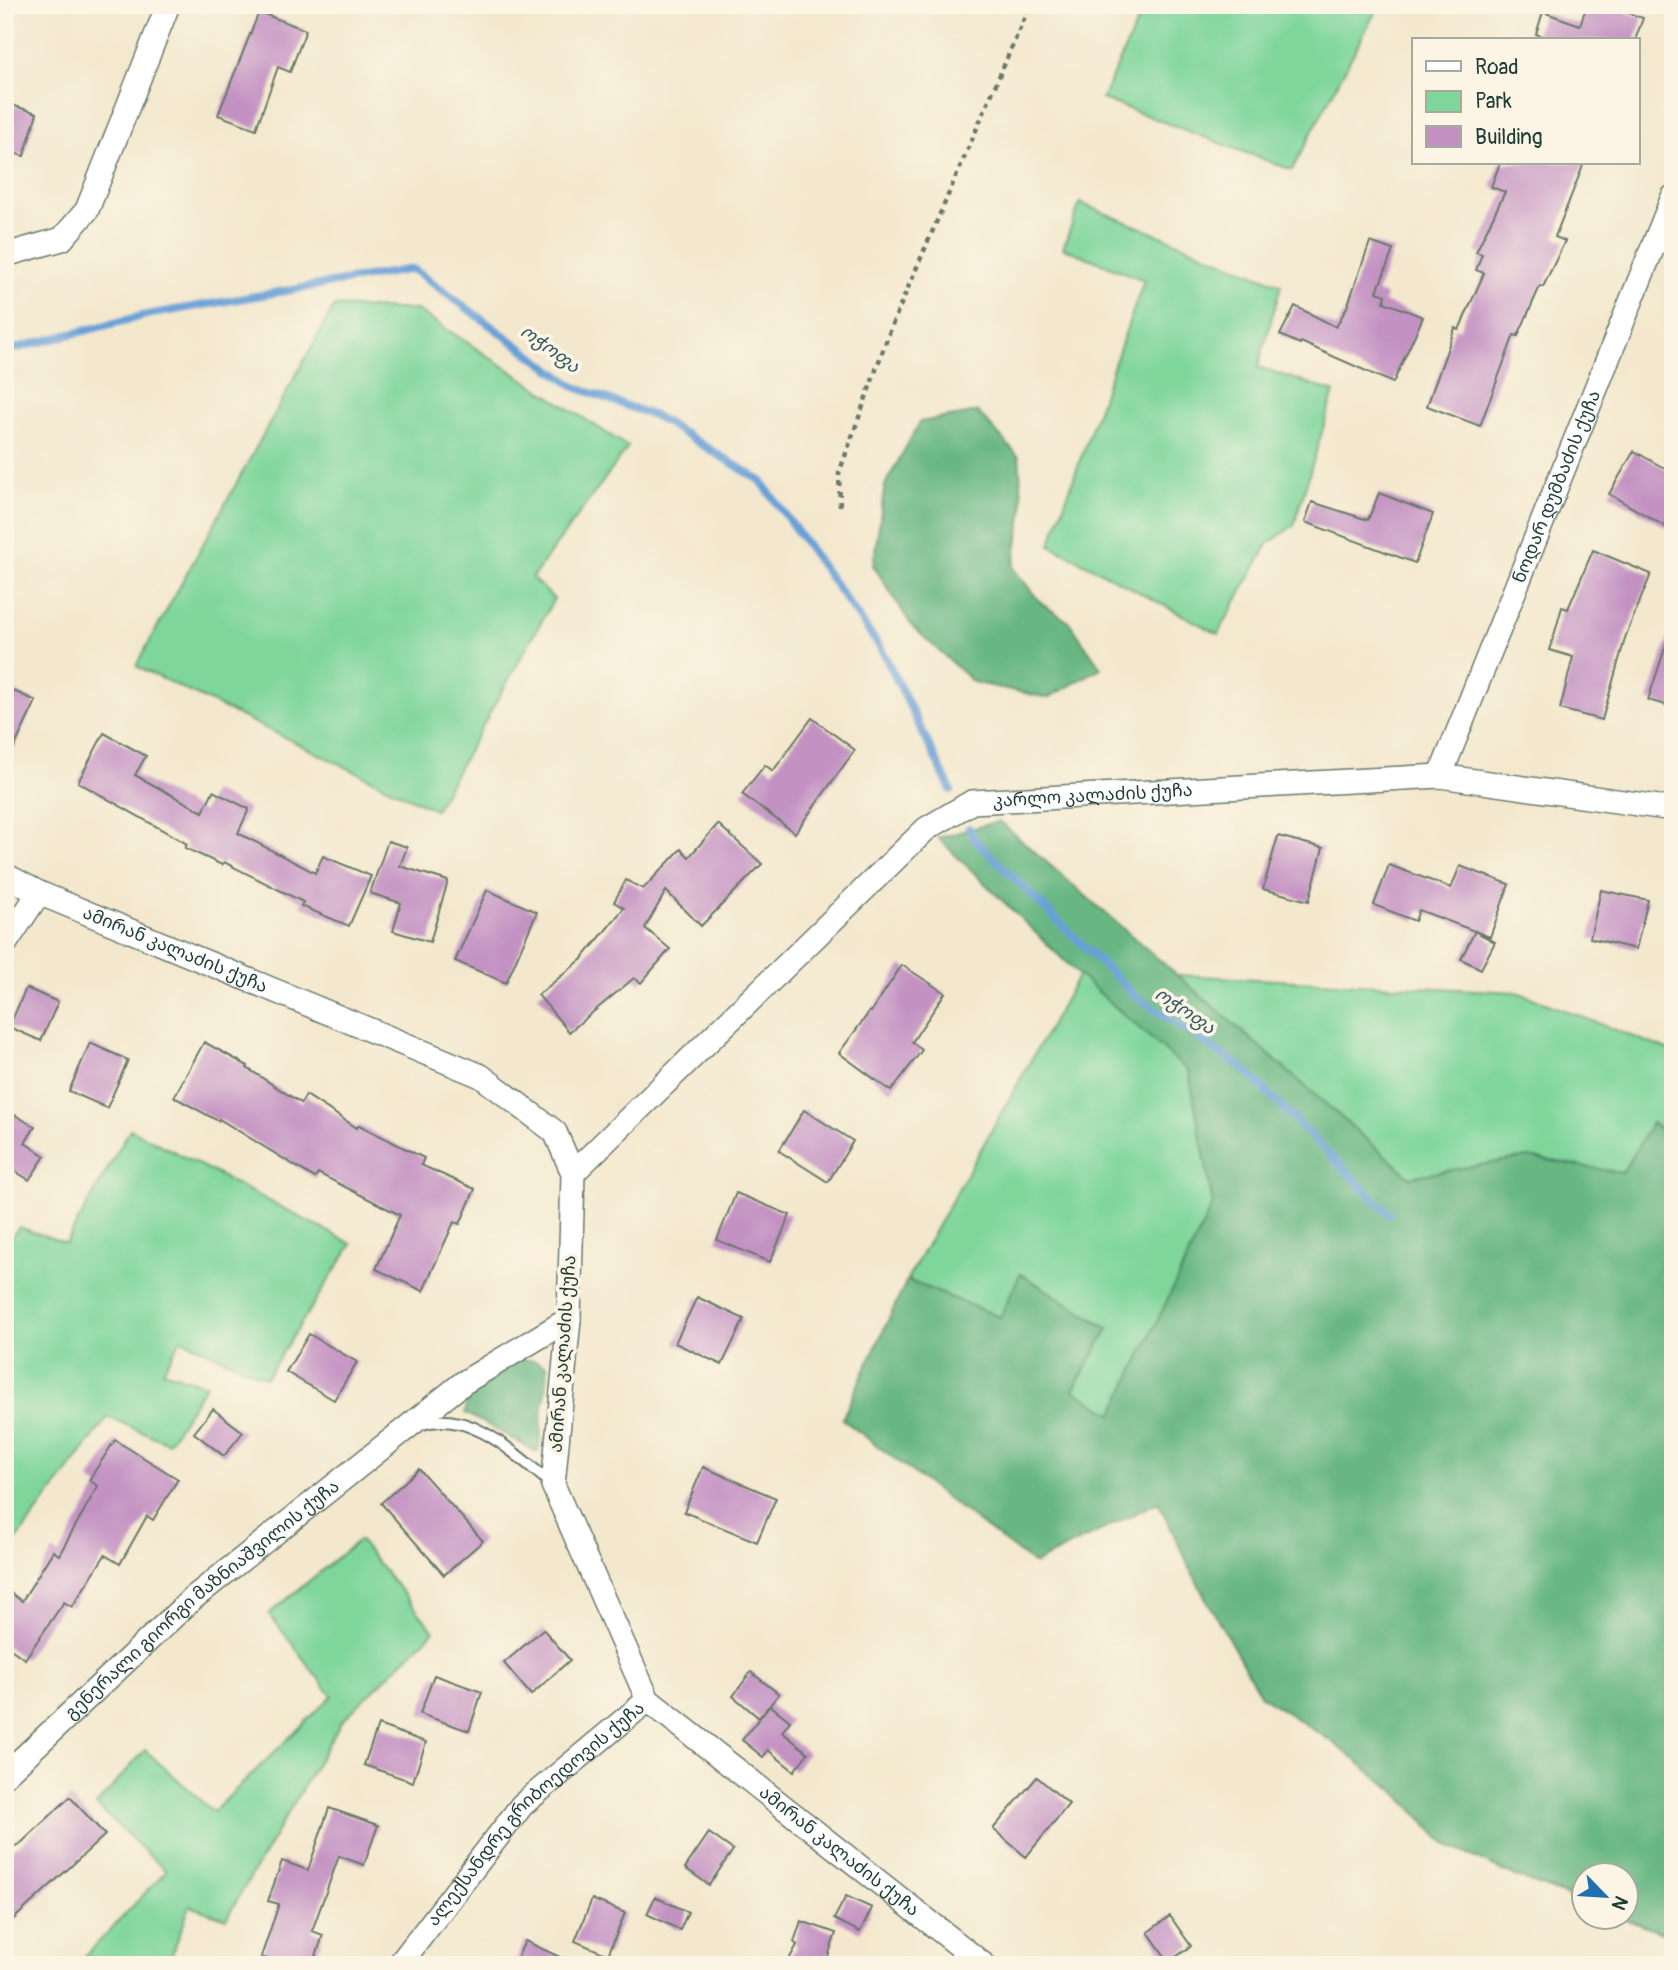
<svg xmlns="http://www.w3.org/2000/svg" width="1678" height="1970" viewBox="0 0 1678 1970" font-family="Pangolin,'Noto Sans Georgian',sans-serif">
<rect width="100%" height="100%" fill="#fcf5e5"/>
<filter id="ink" filterUnits="userSpaceOnUse"><feTurbulence type="fractalNoise" baseFrequency=".0143" numOctaves="2"/><feDisplacementMap in="SourceGraphic" scale="14" xChannelSelector="R" yChannelSelector="G"/><feConvolveMatrix kernelMatrix="1 2 1 2 8 2 1 2 1" color-interpolation-filters="sRGB"/></filter>
<filter id="wash" filterUnits="userSpaceOnUse"><feTurbulence type="fractalNoise" baseFrequency=".00686" numOctaves="4" result="noise"/><feDisplacementMap in="SourceGraphic" scale="28" xChannelSelector="R" yChannelSelector="G"/><feGaussianBlur stdDeviation="1.57" result="paint"/><feColorMatrix in="noise" values="0 0 0 0 0 0 0 0 0 0 0 0 0 0 0 0 0 1.4 0 .05"/><feComposite in="paint" operator="in"/></filter>
<g filter="url(#wash)">
<rect width="100%" height="100%" fill="#f3e8cd"/>
<!-- green -->
<g fill="#7fd69b" stroke="#4f8a68" stroke-width="2">
<path d="M 1145,5 L 1379,5 L 1292,170 L 1102,99 Z"/>
<path d="M 1080,203 L 1281,285 L 1258,367 L 1334,392 L 1294,525 L 1268,544 L 1218,634 L 1050,545 L 1144,280 L 1063,248 Z"/>
<path d="M 334,306 L 417,310 L 628,447 L 532,578 L 554,599 L 435,810 L 136,666 Z"/>
<path d="M 1079,975 L 1189,1071 L 1213,1204 L 1113,1415 L 1073,1390 L 1108,1328 L 1021,1274 L 1000,1317 L 907,1280 Z"/>
<path d="M 1176,975 L 1517,992 L 1673,1052 L 1673,1137 L 1652,1123 L 1622,1173 L 1528,1157 L 1410,1177 Z"/>
<path d="M 130,1129 L 352,1244 L 266,1378 L 181,1339 L 163,1371 L 206,1385 L 168,1443 L 108,1417 L 9,1550 L 5,1548 L 5,1367 L 10,1362 L 5,1359 L 5,1246 L 19,1227 L 66,1243 Z"/>
<path d="M 359,1540 L 434,1631 L 341,1722 L 226,1919 L 190,1906 L 168,1965 L 77,1965 L 166,1871 L 96,1805 L 145,1750 L 213,1812 L 332,1696 L 269,1614 Z"/>
</g>
<!-- forest -->
<g fill="#67b783" stroke="#437a5c" stroke-width="2">
<path d="M 978,412 L 1019,457 L 1023,510 L 1013,568 L 1041,603 L 1069,622 L 1101,668 L 1048,698 L 973,682 L 912,626 L 873,565 L 885,485 L 920,422 Z"/>
<path d="M 999,821 L 1410,1177 L 1528,1157 L 1622,1173 L 1652,1123 L 1673,1137 L 1673,1937 L 1622,1918 L 1626,1918 L 1626,1876 L 1584,1876 L 1583,1902 L 1512,1875 L 1445,1844 L 1395,1791 L 1331,1741 L 1261,1696 L 1199,1586 L 1158,1502 L 1034,1564 L 842,1419 L 907,1280 L 1000,1317 L 1020,1274 L 1108,1329 L 1073,1390 L 1113,1414 L 1213,1204 L 1189,1072 L 1079,975 L 938,838 Z"/>
<path d="M 519,1360 L 533,1360 L 547,1366 C 549,1383 544,1396 542,1412 C 540,1426 543,1439 537,1452 L 465,1413 C 467,1384 496,1374 519,1360 Z"/>
</g>
<g fill="none" stroke-linecap="round" stroke-linejoin="round">
<!-- stream -->
<g stroke="#69a0d7" stroke-width="8">
<path d="M 5,351 L 146,315 L 413,269 L 575,387 L 657,417 L 761,481 L 882,650 L 951,790"/>
<path d="M 969,828 L 975,840 L 1134,995 L 1245,1070 L 1389,1214"/>
</g>
</g>
<g id="blocks">
<!-- building -->
<g fill="#c392c3">
<path d="M 1587,5 L 1606,5 L 1643,18 L 1635,40 L 1554,40 L 1536,34 L 1543,12 L 1580,25 Z"/>
<path d="M 259,12 L 306,30 L 290,72 L 278,67 L 256,129 L 218,115 Z"/>
<path d="M 5,103 L 37,113 L 24,156 L 5,151 Z"/>
<path d="M 1500,163 L 1584,163 L 1555,237 L 1565,241 L 1543,287 L 1540,286 L 1518,336 L 1514,335 L 1480,426 L 1427,406 L 1455,328 L 1459,330 L 1484,273 L 1476,270 L 1482,254 L 1476,252 L 1505,192 L 1491,187 Z"/>
<path d="M 1370,242 L 1393,250 L 1377,292 L 1386,295 L 1384,302 L 1423,317 L 1393,383 L 1301,342 L 1300,344 L 1280,335 L 1295,306 L 1336,327 L 1347,307 Z"/>
<path d="M 1634,451 L 1673,473 L 1673,531 L 1609,494 Z"/>
<path d="M 1379,493 L 1433,514 L 1415,563 L 1305,522 L 1312,502 L 1368,520 Z"/>
<path d="M 1593,550 L 1651,574 L 1626,635 L 1602,720 L 1560,709 L 1573,657 L 1550,650 L 1562,607 L 1568,609 Z"/>
<path d="M 1669,636 L 1673,637 L 1673,707 L 1648,700 Z"/>
<path d="M 5,687 L 36,701 L 5,767 Z"/>
<path d="M 812,718 L 855,750 L 795,833 L 742,794 L 765,765 L 773,771 Z"/>
<path d="M 104,733 L 146,756 L 135,775 L 203,812 L 213,791 L 249,809 L 238,833 L 315,873 L 323,856 L 371,876 L 349,926 L 301,906 L 303,902 L 224,862 L 222,865 L 185,848 L 187,844 L 78,782 Z"/>
<path d="M 718,824 L 762,864 L 701,926 L 666,891 L 645,928 L 670,949 L 641,983 L 634,978 L 569,1032 L 538,995 L 582,959 L 624,908 L 614,902 L 626,880 L 643,889 L 681,849 L 689,857 Z"/>
<path d="M 1278,836 L 1323,848 L 1309,901 L 1263,889 Z"/>
<path d="M 388,841 L 407,847 L 400,866 L 448,881 L 430,942 L 393,931 L 401,903 L 370,893 Z"/>
<path d="M 1389,865 L 1451,888 L 1460,866 L 1509,884 L 1490,937 L 1419,910 L 1415,921 L 1374,905 Z"/>
<path d="M 487,890 L 537,912 L 506,983 L 455,961 Z"/>
<path d="M 1601,890 L 1648,900 L 1636,949 L 1590,938 Z"/>
<path d="M 1475,931 L 1495,942 L 1481,969 L 1461,959 Z"/>
<path d="M 902,965 L 945,993 L 912,1042 L 922,1050 L 891,1091 L 839,1053 L 870,1011 L 871,1012 Z"/>
<path d="M 26,988 L 58,1002 L 41,1041 L 9,1027 Z"/>
<path d="M 204,1042 L 248,1066 L 247,1068 L 301,1103 L 306,1095 L 357,1128 L 359,1125 L 424,1158 L 421,1165 L 475,1189 L 460,1224 L 454,1222 L 423,1291 L 376,1269 L 400,1215 L 318,1173 L 315,1178 L 219,1119 L 218,1121 L 174,1097 Z"/>
<path d="M 90,1043 L 128,1060 L 107,1108 L 69,1091 Z"/>
<path d="M 5,1109 L 35,1127 L 25,1143 L 45,1156 L 29,1180 L 10,1168 L 5,1176 Z"/>
<path d="M 804,1110 L 853,1141 L 828,1182 L 779,1151 Z"/>
<path d="M 736,1193 L 790,1215 L 770,1262 L 717,1240 Z"/>
<path d="M 697,1297 L 744,1319 L 722,1365 L 675,1343 Z"/>
<path d="M 309,1334 L 357,1362 L 334,1400 L 286,1372 Z"/>
<path d="M 213,1409 L 243,1432 L 224,1456 L 194,1433 Z"/>
<path d="M 115,1440 L 178,1479 L 153,1520 L 147,1516 L 120,1564 L 105,1555 L 72,1607 L 64,1602 L 25,1659 L 5,1645 L 5,1589 L 22,1601 L 53,1551 L 59,1555 L 98,1486 L 89,1480 Z"/>
<path d="M 703,1467 L 776,1498 L 757,1542 L 684,1512 Z"/>
<path d="M 419,1469 L 483,1541 L 444,1575 L 381,1503 Z"/>
<path d="M 543,1629 L 570,1660 L 531,1695 L 504,1663 Z"/>
<path d="M 751,1672 L 779,1694 L 770,1705 L 790,1721 L 782,1732 L 808,1753 L 794,1771 L 768,1750 L 763,1757 L 742,1740 L 769,1706 L 759,1718 L 733,1696 Z"/>
<path d="M 434,1675 L 482,1692 L 469,1731 L 420,1714 Z"/>
<path d="M 378,1725 L 426,1742 L 413,1782 L 364,1765 Z"/>
<path d="M 1037,1777 L 1069,1804 L 1026,1857 L 993,1829 Z"/>
<path d="M 70,1797 L 105,1835 L 5,1927 L 5,1856 L 17,1845 L 18,1846 Z"/>
<path d="M 329,1808 L 378,1825 L 364,1865 L 339,1856 L 312,1931 L 323,1935 L 313,1965 L 282,1965 L 261,1957 L 279,1904 L 268,1901 L 282,1861 L 308,1870 Z"/>
<path d="M 709,1833 L 733,1850 L 709,1885 L 685,1868 Z"/>
<path d="M 846,1896 L 872,1908 L 860,1932 L 834,1919 Z"/>
<path d="M 655,1897 L 688,1912 L 680,1930 L 647,1914 Z"/>
<path d="M 592,1899 L 625,1913 L 608,1955 L 575,1941 Z"/>
<path d="M 1170,1916 L 1191,1946 L 1169,1962 L 1148,1932 Z"/>
<path d="M 801,1921 L 836,1933 L 825,1965 L 786,1965 L 797,1945 L 794,1942 Z"/>
<path d="M 525,1941 L 577,1965 L 514,1965 Z"/>
</g>
</g>
</g>
<g filter="url(#ink)">
<use href="#blocks" fill-opacity="0" stroke="#69796a" stroke-width="2"/>
<g fill="none" stroke-linecap="round" stroke-linejoin="round">
<!-- service casing -->
<g stroke="#69796a" stroke-width="14">
<path id="service" d="M 422,1424 C 471,1408 517,1456 553,1485"/>
</g>
<!-- minor casing -->
<g stroke="#69796a" stroke-width="26">
<g id="minor">
<path d="M 5,255 L 62,239 L 87,210 L 168,5"/>
<path id="s1" d="M 1440,776 L 1673,197"/>
<path id="s2" d="M 5,875 L 39,893 L 481,1076 L 555,1132 L 573,1173 L 569,1319 L 553,1485 L 648,1700 L 984,1965"/>
<path d="M 5,944 L 39,893"/>
<path id="s3" d="M 573,1173 L 926,829 L 972,802 L 1440,776 L 1673,809"/>
<path id="s4" d="M 5,1775 L 192,1599 L 463,1383 L 569,1319"/>
<path id="s5" d="M 399,1965 L 522,1805 L 648,1700"/>
</g>
</g>
<!-- path -->
<path stroke="#69796a" stroke-width="4.5" stroke-dasharray="5 5" stroke-linecap="butt" d="M 840,506 L 839,473 L 892,325 L 1030,5"/>
<!-- service -->
<use href="#service" stroke="#fff" stroke-width="10"/>
<!-- minor -->
<use href="#minor" stroke="#fff" stroke-width="23"/>
</g>
</g>
<g text-anchor="middle" dominant-baseline="central" stroke-width="7" stroke-linejoin="round" paint-order="stroke">
<!-- street labels -->
<g font-size="18" fill="#1f3d34" stroke="#fcf5e5">
<text stroke="none"><textPath href="#s1" startOffset="312">ნოდარ დუმბაძის ქუჩა</textPath></text>
<text stroke="none"><textPath href="#s3" startOffset="667">კარლო კალაძის ქუჩა</textPath></text>
<text stroke="none"><textPath href="#s2" startOffset="186">ამირან კალაძის ქუჩა</textPath></text>
<text transform="translate(563 1354) rotate(-86)">ამირან კალაძის ქუჩა</text>
<text stroke="none"><textPath href="#s4" startOffset="264">გენერალი გიორგი მაზნიაშვილის ქუჩა</textPath></text>
<text stroke="none"><textPath href="#s5" startOffset="205">ალექსანდრე გრიბოედოვის ქუჩა</textPath></text>
<text stroke="none"><textPath href="#s2" startOffset="1446">ამირან კალაძის ქუჩა</textPath></text>
</g>
<!-- water labels -->
<g font-size="19" font-style="italic" fill="#355b65" stroke="#fcf5e5">
<text transform="translate(550 349) rotate(36)">ოჭოფა</text>
<text transform="translate(1185 1011) rotate(34)">ოჭოფა</text>
</g>
</g>
<!-- margin -->
<rect width="1678" height="1970" fill="none" stroke="#fcf5e5" stroke-width="28"/>
<!-- legend -->
<rect x="1412" y="38" width="228" height="126" fill="#fcf5e5" stroke="#a4ab9e" stroke-width="2"/>
<rect x="1426" y="61" width="35" height="10" fill="#ffffff" stroke="#a4ab9e" stroke-width="2"/>
<text x="1475" y="74" font-size="21" fill="#1f3d34">Road</text>
<rect x="1426" y="91" width="35" height="21" fill="#7fd69b" stroke="#a4ab9e" stroke-width="2"/>
<text x="1475" y="108" font-size="21" fill="#1f3d34">Park</text>
<rect x="1426" y="126" width="35" height="21" fill="#c392c3" stroke="#a4ab9e" stroke-width="2"/>
<text x="1475" y="144" font-size="21" fill="#1f3d34">Building</text>
<!-- north arrow -->
<g transform="translate(1605 1896) rotate(115)"><circle r="33" fill="#fcf5e5" stroke="#a4ab9e" stroke-width="2"/>
<path d="M0-5L12 26L0 18L-12 26Z" fill="#1f6fb2"/>
<text y="-10" font-size="19" font-weight="bold" text-anchor="middle" fill="#1f3d34">N</text>
</g>
</svg>
